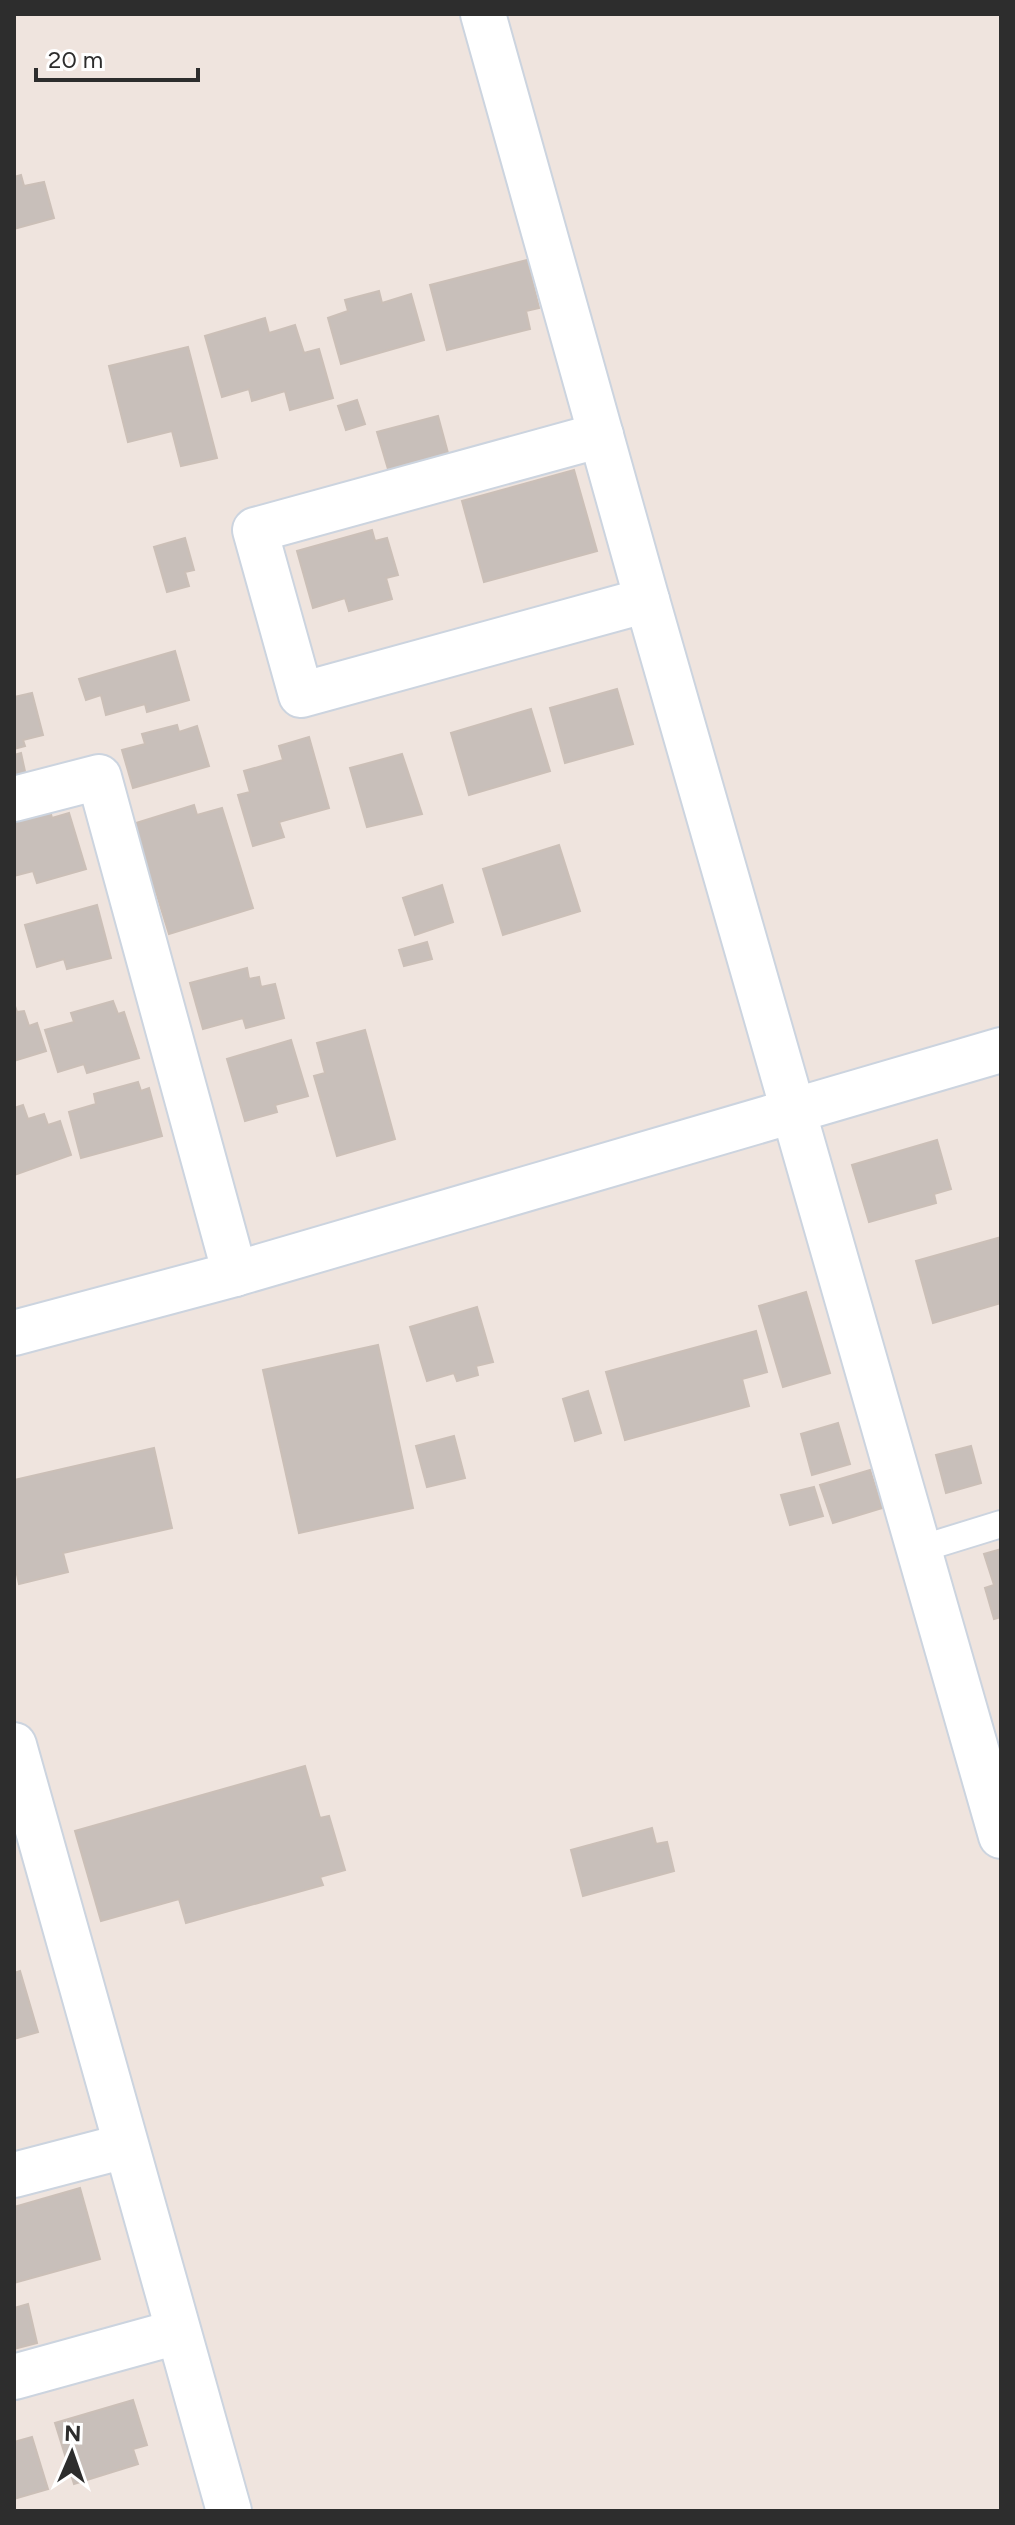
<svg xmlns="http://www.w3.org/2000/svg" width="1015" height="2525" viewBox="0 0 1015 2525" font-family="Figtree,sans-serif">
<rect width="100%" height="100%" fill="#efe4de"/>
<!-- building -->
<g fill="#c8bfba" stroke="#cbbfb7" stroke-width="2">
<path d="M 21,175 L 24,186 L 44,182 L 54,218 L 14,229 L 14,177 Z"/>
<path d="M 527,260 L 539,308 L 526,311 L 530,329 L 447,350 L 430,285 Z"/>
<path d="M 379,291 L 382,303 L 411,294 L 424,340 L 341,364 L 328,318 L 348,311 L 345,300 Z"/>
<path d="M 265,318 L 269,333 L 295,325 L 304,353 L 319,349 L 333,398 L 290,410 L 285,391 L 252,401 L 249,389 L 222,397 L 205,336 Z"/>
<path d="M 188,347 L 217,458 L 181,466 L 172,431 L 128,442 L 109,366 Z"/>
<path d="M 357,400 L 365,424 L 346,430 L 338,406 Z"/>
<path d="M 438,416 L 448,453 L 388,469 L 377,432 Z"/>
<path d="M 574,470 L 597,551 L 484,582 L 462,501 Z"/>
<path d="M 372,530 L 375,541 L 387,538 L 398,575 L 386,578 L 392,599 L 349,611 L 345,598 L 313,608 L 297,551 Z"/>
<path d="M 185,538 L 194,570 L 185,572 L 189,586 L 167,592 L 154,547 Z"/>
<path d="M 175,651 L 189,700 L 147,712 L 145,704 L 106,715 L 101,695 L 86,700 L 79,679 Z"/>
<path d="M 617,689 L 633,744 L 565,763 L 550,708 Z"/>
<path d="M 32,693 L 43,735 L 23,740 L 25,746 L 14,749 L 14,697 Z"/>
<path d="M 531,709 L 550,771 L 469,795 L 451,733 Z"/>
<path d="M 177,725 L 179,732 L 197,726 L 209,766 L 133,788 L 122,750 L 145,744 L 142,734 Z"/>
<path d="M 309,737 L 329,808 L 279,822 L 284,837 L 253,846 L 238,795 L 250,792 L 244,771 L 283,760 L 279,746 Z"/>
<path d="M 21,753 L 26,776 L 14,779 L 14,755 Z"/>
<path d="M 402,754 L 422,814 L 367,827 L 350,768 Z"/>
<path d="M 194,805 L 197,815 L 222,808 L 253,908 L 169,934 L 156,892 L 148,894 L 133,824 Z"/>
<path d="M 49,807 L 52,818 L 69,813 L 86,869 L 37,883 L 33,871 L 14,876 L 14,818 Z"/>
<path d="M 559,845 L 580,911 L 503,935 L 483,869 Z"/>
<path d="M 442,885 L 453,922 L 415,935 L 403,898 Z"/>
<path d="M 97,905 L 111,958 L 67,969 L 64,959 L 37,967 L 25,925 Z"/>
<path d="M 427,942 L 432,959 L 404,966 L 399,950 Z"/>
<path d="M 247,968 L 249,979 L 259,977 L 261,987 L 275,984 L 284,1018 L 246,1028 L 243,1018 L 203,1029 L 190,983 Z"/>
<path d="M 113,1001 L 118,1014 L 124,1012 L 139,1058 L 87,1073 L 84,1064 L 58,1072 L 45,1030 L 74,1022 L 71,1013 Z"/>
<path d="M 14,1003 L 17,1012 L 24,1011 L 29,1026 L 37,1023 L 46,1051 L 14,1061 Z"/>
<path d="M 365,1030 L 395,1139 L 337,1156 L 314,1076 L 325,1073 L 317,1043 Z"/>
<path d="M 291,1040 L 308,1096 L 275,1105 L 277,1112 L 245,1121 L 227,1059 Z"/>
<path d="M 138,1082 L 141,1091 L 149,1088 L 162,1136 L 81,1158 L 69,1112 L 96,1104 L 94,1094 Z"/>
<path d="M 23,1105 L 28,1119 L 44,1114 L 48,1125 L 60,1121 L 71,1155 L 14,1175 L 14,1108 Z"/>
<path d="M 937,1140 L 951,1189 L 934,1194 L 936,1203 L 869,1222 L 852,1165 Z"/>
<path d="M 1001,1237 L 1001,1303 L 933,1323 L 916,1261 Z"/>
<path d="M 806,1292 L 830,1373 L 783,1387 L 759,1306 Z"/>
<path d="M 477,1307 L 493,1362 L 476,1366 L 478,1375 L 457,1381 L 454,1373 L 427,1381 L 410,1327 Z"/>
<path d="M 756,1331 L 767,1372 L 742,1379 L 749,1406 L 625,1440 L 606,1372 Z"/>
<path d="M 378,1345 L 413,1508 L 299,1533 L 263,1370 Z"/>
<path d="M 588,1391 L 601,1433 L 575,1441 L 563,1399 Z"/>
<path d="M 838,1423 L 850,1464 L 812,1475 L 801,1434 Z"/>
<path d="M 454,1436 L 465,1478 L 427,1487 L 416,1446 Z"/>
<path d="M 971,1446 L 981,1483 L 946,1493 L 936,1455 Z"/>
<path d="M 154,1448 L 172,1528 L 63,1553 L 68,1572 L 19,1584 L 14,1561 L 14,1480 Z"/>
<path d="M 870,1470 L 882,1508 L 833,1523 L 820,1485 Z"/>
<path d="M 814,1487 L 823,1516 L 790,1525 L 781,1495 Z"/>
<path d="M 1001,1549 L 1001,1617 L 994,1619 L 985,1588 L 994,1585 L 984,1554 Z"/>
<path d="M 305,1766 L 320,1818 L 329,1816 L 345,1870 L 320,1877 L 323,1885 L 186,1923 L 179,1899 L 101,1921 L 75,1831 Z"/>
<path d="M 652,1828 L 656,1844 L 667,1842 L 674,1871 L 583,1896 L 571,1850 Z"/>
<path d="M 20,1971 L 38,2032 L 14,2039 L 14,1973 Z"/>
<path d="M 80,2188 L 100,2259 L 14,2283 L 14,2207 Z"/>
<path d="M 28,2304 L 37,2343 L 14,2349 L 14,2308 Z"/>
<path d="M 133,2400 L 147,2445 L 133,2449 L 138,2464 L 74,2484 L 55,2423 Z"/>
<path d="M 32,2437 L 48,2489 L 14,2499 L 14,2442 Z"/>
</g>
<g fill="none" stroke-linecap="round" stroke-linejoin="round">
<!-- lane casing -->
<g stroke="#ccd4df" stroke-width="30">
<path id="lane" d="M 920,1549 L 1001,1524"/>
</g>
<!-- street casing -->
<g stroke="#ccd4df" stroke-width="48">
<g id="street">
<path d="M 483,14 L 647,600 L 1001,1836"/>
<path d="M 601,435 L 255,530 L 301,695 L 647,600"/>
<path d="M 14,799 L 99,777 L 235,1274"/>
<path d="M 14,1745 L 229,2511"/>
<path d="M 14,2175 L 125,2146"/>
<path d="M 14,2377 L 177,2332"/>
</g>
</g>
<!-- secondary casing -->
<g stroke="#ccd4df" stroke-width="48">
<path id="secondary" d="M 14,1333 L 235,1274 L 1001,1050"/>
</g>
<!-- lane -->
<use href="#lane" stroke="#fff" stroke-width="26"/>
<!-- street -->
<use href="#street" stroke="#fff" stroke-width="44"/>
<!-- secondary -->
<use href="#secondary" stroke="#fff" stroke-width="44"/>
</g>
<!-- border -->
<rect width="1015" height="2525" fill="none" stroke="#2d2d2d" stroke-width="32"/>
<!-- north arrow -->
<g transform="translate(72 2453) rotate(2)" stroke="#ffffff" stroke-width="6" paint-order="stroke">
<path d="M0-6L14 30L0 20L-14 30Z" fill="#2d2d2d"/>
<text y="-12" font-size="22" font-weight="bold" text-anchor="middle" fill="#2d2d2d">N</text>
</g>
<!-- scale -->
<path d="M36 68v12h162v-12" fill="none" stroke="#2d2d2d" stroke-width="4"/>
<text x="48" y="68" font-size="24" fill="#2d2d2d" stroke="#ffffff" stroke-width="6" paint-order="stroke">20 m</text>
</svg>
